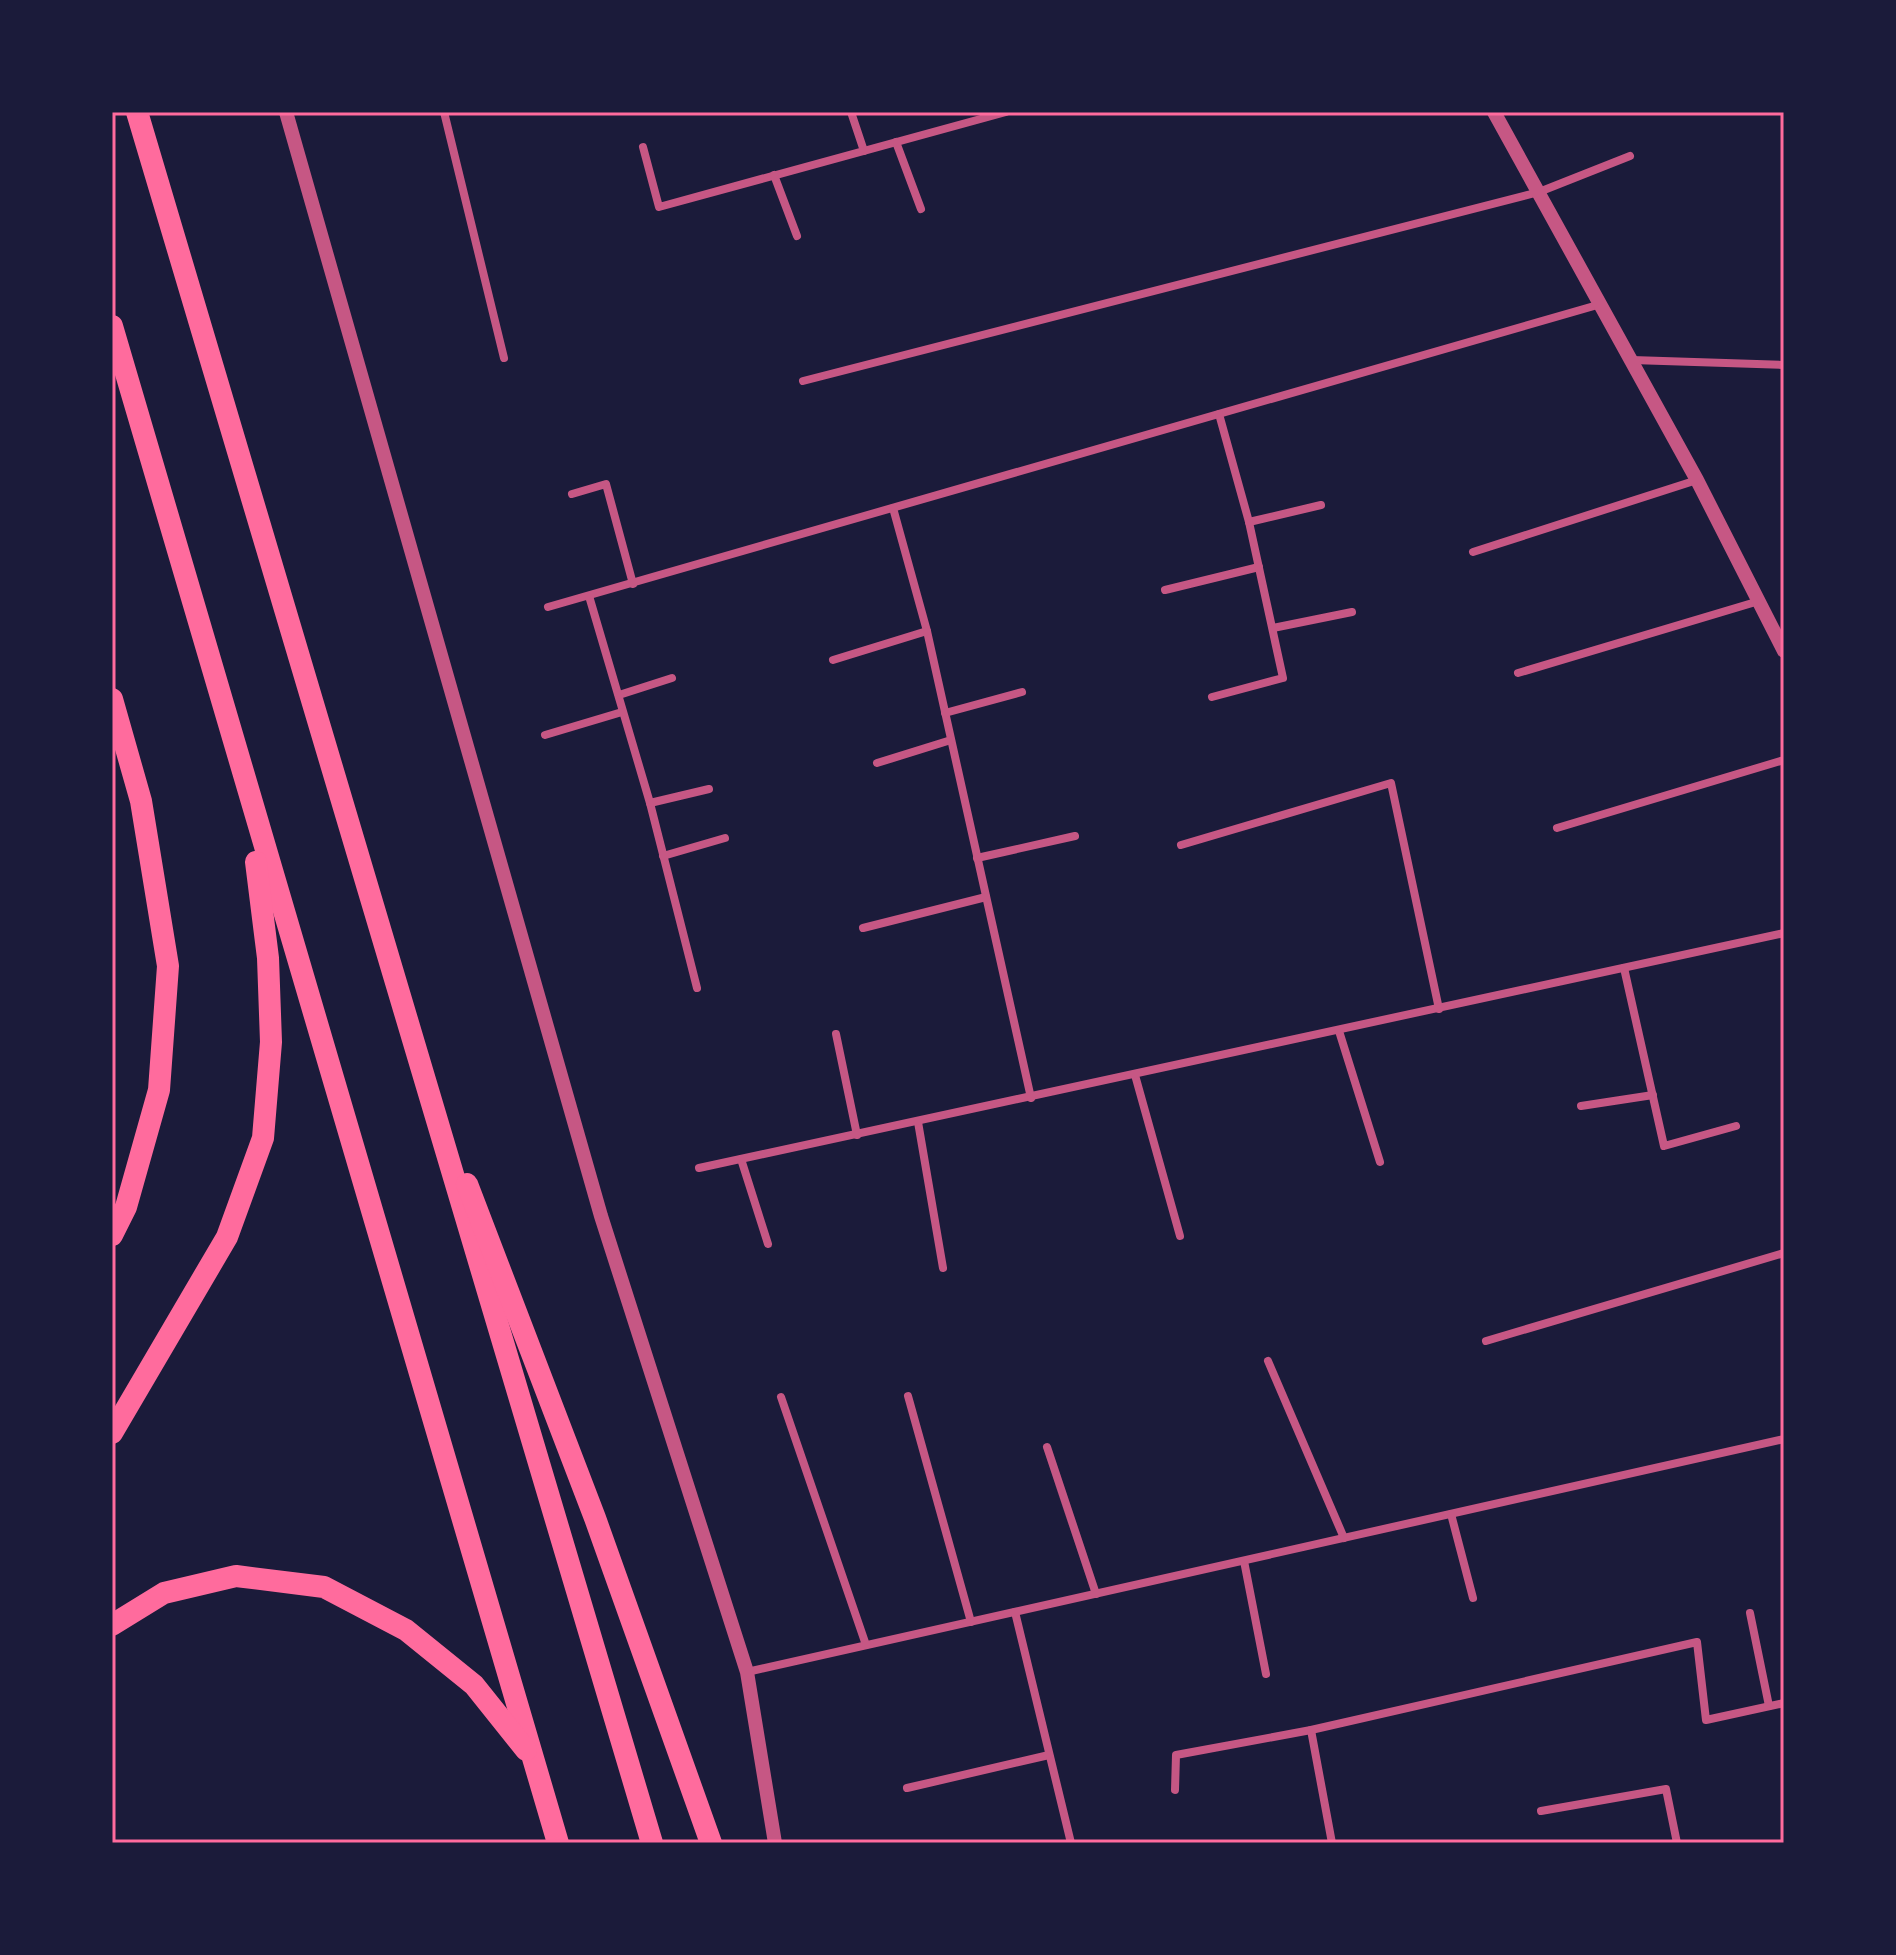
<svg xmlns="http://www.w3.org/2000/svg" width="1896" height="1955" viewBox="0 0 1896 1955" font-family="Rubik,sans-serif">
<rect width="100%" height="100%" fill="#1b1b3a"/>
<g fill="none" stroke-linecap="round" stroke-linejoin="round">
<!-- minor -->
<g stroke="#c65784" stroke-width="8">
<path d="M 444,112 L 504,358"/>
<path d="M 851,112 L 864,151"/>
<path d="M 896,142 L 921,209"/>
<path d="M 643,147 L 659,207 L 1006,112"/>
<path d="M 774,175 L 797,236"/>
<path d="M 1632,360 L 1784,365"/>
<path d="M 803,381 L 1539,192 L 1630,156"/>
<path d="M 572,494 L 606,484 L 633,584"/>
<path d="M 893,508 L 927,631 L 1031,1098"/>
<path d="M 1249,522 L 1321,505"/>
<path d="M 1473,552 L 1697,480"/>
<path d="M 1165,590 L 1259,567"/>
<path d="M 589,596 L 650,803 L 697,988"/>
<path d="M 548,607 L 1601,304"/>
<path d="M 1273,628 L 1352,612"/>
<path d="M 833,660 L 927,631"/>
<path d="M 1518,673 L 1759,601"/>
<path d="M 619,695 L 672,678"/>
<path d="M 1212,697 L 1283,678 L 1249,522 L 1219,414"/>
<path d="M 945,713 L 1022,692"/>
<path d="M 545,735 L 622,712"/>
<path d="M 877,763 L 951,740"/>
<path d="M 650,803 L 709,789"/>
<path d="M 1557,828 L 1784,760"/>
<path d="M 1181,845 L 1391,783 L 1439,1009"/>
<path d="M 663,856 L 725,838"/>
<path d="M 977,858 L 1075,836"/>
<path d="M 863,928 L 986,897"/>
<path d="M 1624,968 L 1664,1146 L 1736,1126"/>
<path d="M 1339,1031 L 1380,1162"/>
<path d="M 836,1034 L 857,1135"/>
<path d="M 1135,1075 L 1180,1236"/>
<path d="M 1581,1106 L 1653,1095"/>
<path d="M 918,1122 L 943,1268"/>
<path d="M 741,1159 L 768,1244"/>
<path d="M 699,1168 L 1784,933"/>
<path d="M 1486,1341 L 1784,1253"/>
<path d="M 1268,1361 L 1344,1538"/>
<path d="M 908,1396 L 971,1622"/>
<path d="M 781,1397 L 866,1645"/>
<path d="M 1047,1447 L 1096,1594"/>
<path d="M 1451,1514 L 1473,1598"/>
<path d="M 1244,1561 L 1266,1674"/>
<path d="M 1015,1612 L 1071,1843"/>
<path d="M 1750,1613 L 1769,1706"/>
<path d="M 747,1672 L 1784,1439"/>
<path d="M 1311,1730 L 1332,1843"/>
<path d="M 907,1788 L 1049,1755"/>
<path d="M 1175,1790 L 1176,1755 L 1311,1730 L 1697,1642 L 1706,1720 L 1784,1703"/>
<path d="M 1541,1811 L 1666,1789 L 1677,1843"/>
</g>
<!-- tertiary -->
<g stroke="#c65784" stroke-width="14">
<path d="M 286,112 L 601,1216 L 747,1672 L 775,1843"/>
<path d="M 1494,112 L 1697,480 L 1784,651"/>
</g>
<!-- trunk -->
<g stroke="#ff6b9d" stroke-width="22">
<path d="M 137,112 L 652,1843"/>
<path d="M 112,326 L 558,1843"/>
<path d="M 112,699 L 141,801 L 168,966 L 159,1090 L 126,1207 L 112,1235"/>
<path d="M 467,1184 L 595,1518 L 711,1843"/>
<path d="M 112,1433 L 227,1237 L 263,1138 L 271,1042 L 268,958 L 256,862"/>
<path d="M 112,1625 L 164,1593 L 236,1576 L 324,1587 L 406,1630 L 474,1685 L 526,1750"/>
</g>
</g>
<!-- border -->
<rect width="1896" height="1955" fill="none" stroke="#1b1b3a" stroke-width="228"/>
<rect x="114" y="114" width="1668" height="1727" fill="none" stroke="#ff6b9d" stroke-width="3"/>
</svg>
